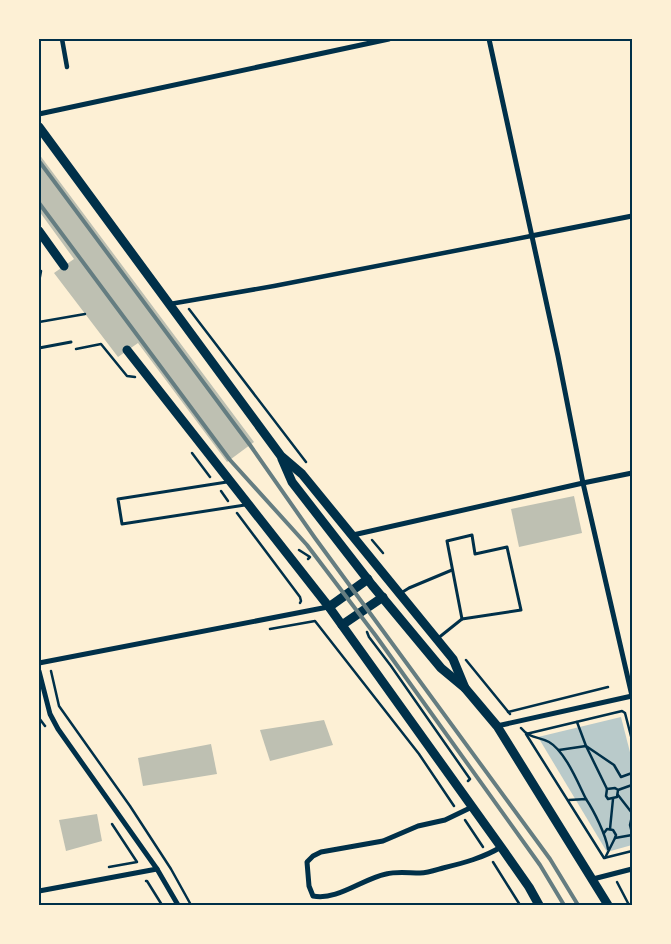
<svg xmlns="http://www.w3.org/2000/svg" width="671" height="944" viewBox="0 0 671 944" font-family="'Work Sans',sans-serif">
<rect width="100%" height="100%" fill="#fdf0d5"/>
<!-- green -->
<path fill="#b9caca" d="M 621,717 L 632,760 L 632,845 L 607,852 L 538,737 Z"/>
<!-- building -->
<g fill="#bec0b2">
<path d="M 39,154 L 254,442 L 227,462 L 138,343 L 118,357 L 54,273 L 74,259 L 39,211 Z"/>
<path d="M 574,496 L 582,533 L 519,547 L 511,509 Z"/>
<path d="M 324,720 L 333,745 L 270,761 L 260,730 Z"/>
<path d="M 211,744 L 217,774 L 143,786 L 138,758 Z"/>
<path d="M 97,814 L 102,841 L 66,851 L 59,820 Z"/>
</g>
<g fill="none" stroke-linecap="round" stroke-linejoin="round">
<!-- path -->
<g stroke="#003049" stroke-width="2.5">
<path d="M 39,282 L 41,271"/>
<path d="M 189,309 L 306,462"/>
<path d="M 39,322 L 85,314"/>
<path d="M 76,349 L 101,344 L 127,376 L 135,377"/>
<path d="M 192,453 L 210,477"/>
<path d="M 221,491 L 228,501"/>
<path d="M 237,513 L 300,597 L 301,601 L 300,603"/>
<path d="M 372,540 L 383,553"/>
<path d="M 299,550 L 310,557 L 308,559"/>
<path d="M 270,629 L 315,621 L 419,754 L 454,806"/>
<path d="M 367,632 L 369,637 L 391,666 L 470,779 L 468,781"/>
<path d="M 466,660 L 510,714"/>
<path d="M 51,671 L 59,706 L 130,806 L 171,869 L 191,905"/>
<path d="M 508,712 L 608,687"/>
<path d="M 39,718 L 45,726"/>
<path d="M 577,722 L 586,746 L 607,789"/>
<path d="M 521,728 C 530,739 538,736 549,742 C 565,751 578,783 586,799"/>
<path d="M 632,740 L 625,713 L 622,711 L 526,734 L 604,858 L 632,851"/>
<path d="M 559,750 L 586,746 L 614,765 L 621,777 L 632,773"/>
<path d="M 618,790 L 617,797 L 608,799 L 606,796 L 607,789 L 615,788 L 618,790 L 632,785"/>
<path d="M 618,795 L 632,813"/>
<path d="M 569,800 L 586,799 C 594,811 606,835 608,849"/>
<path d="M 632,816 L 630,825 L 632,833"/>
<path d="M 465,820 L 483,847"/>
<path d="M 610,829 L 613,799"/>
<path d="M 604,833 L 607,829 L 613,830 L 616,835 L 615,838"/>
<path d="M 605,858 L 615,838 L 632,835"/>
<path d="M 493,862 L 520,905"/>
<path d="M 109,867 L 137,862 L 112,824"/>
<path d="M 146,881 L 147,881 L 162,905"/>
<path d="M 617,882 L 629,905"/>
</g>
<!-- service -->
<g stroke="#003049" stroke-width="3">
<path d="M 39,348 L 71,342"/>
<path d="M 227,482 L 118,499 L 122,524 L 245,505"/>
<path d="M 472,535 L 475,554 L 507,547 L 521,610 L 462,619 L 447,541 Z"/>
<path d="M 401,593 L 409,588 L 452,570"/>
<path d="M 437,639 L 462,619"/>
</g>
<!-- pedestrian -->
<g stroke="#003049" stroke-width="4.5">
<path d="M 62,39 L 67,67"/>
<path d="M 170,304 L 274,286 L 531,236"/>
</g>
<!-- minor -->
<g stroke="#003049" stroke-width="5">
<path d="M 489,39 L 558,356 L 583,483 L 632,696"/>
<path d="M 39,114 L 389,39"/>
<path d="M 531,236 L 632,216"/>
<path d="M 353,535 L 583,483 L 632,473"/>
<path d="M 39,663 L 328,607"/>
<path d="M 39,671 L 50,714 L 58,729 L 157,869 L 178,905"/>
<path d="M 497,726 L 632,696"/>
<path d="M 472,807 L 445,820 L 418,826 L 383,841 L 321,852 L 313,856 L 307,862 L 309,886 L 313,896 C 337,901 362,879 386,874 C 397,871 409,873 420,873 C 428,873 436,870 443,868 C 463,863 483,858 501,847"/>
<path d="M 593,879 L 632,869"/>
<path d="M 39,891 L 157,869"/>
</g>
<!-- secondary -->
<g stroke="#003049" stroke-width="9">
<path d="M 39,127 L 281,456 L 302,474 L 453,659 L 465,688"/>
<path d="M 39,231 L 64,266"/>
<path d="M 127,350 L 329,607 L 501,847 L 529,887 L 539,905"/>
<path d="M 282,459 L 292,482 L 372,585 L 441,668 L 465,688 L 497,726 L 608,905"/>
<path d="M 329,607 L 368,579"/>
<path d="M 342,625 L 383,597"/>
</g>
<!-- rail -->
<g stroke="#657d81" stroke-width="4">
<path d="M 39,161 L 250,445 L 315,538 L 550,859 L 578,905"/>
<path d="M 39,203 L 230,460 L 307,545 L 376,636 L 540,865 L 564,905"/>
</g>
</g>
<!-- border -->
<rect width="671" height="944" fill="none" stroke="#fdf0d5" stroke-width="80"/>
<rect x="40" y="40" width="591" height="864" fill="none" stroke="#003049" stroke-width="2"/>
</svg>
